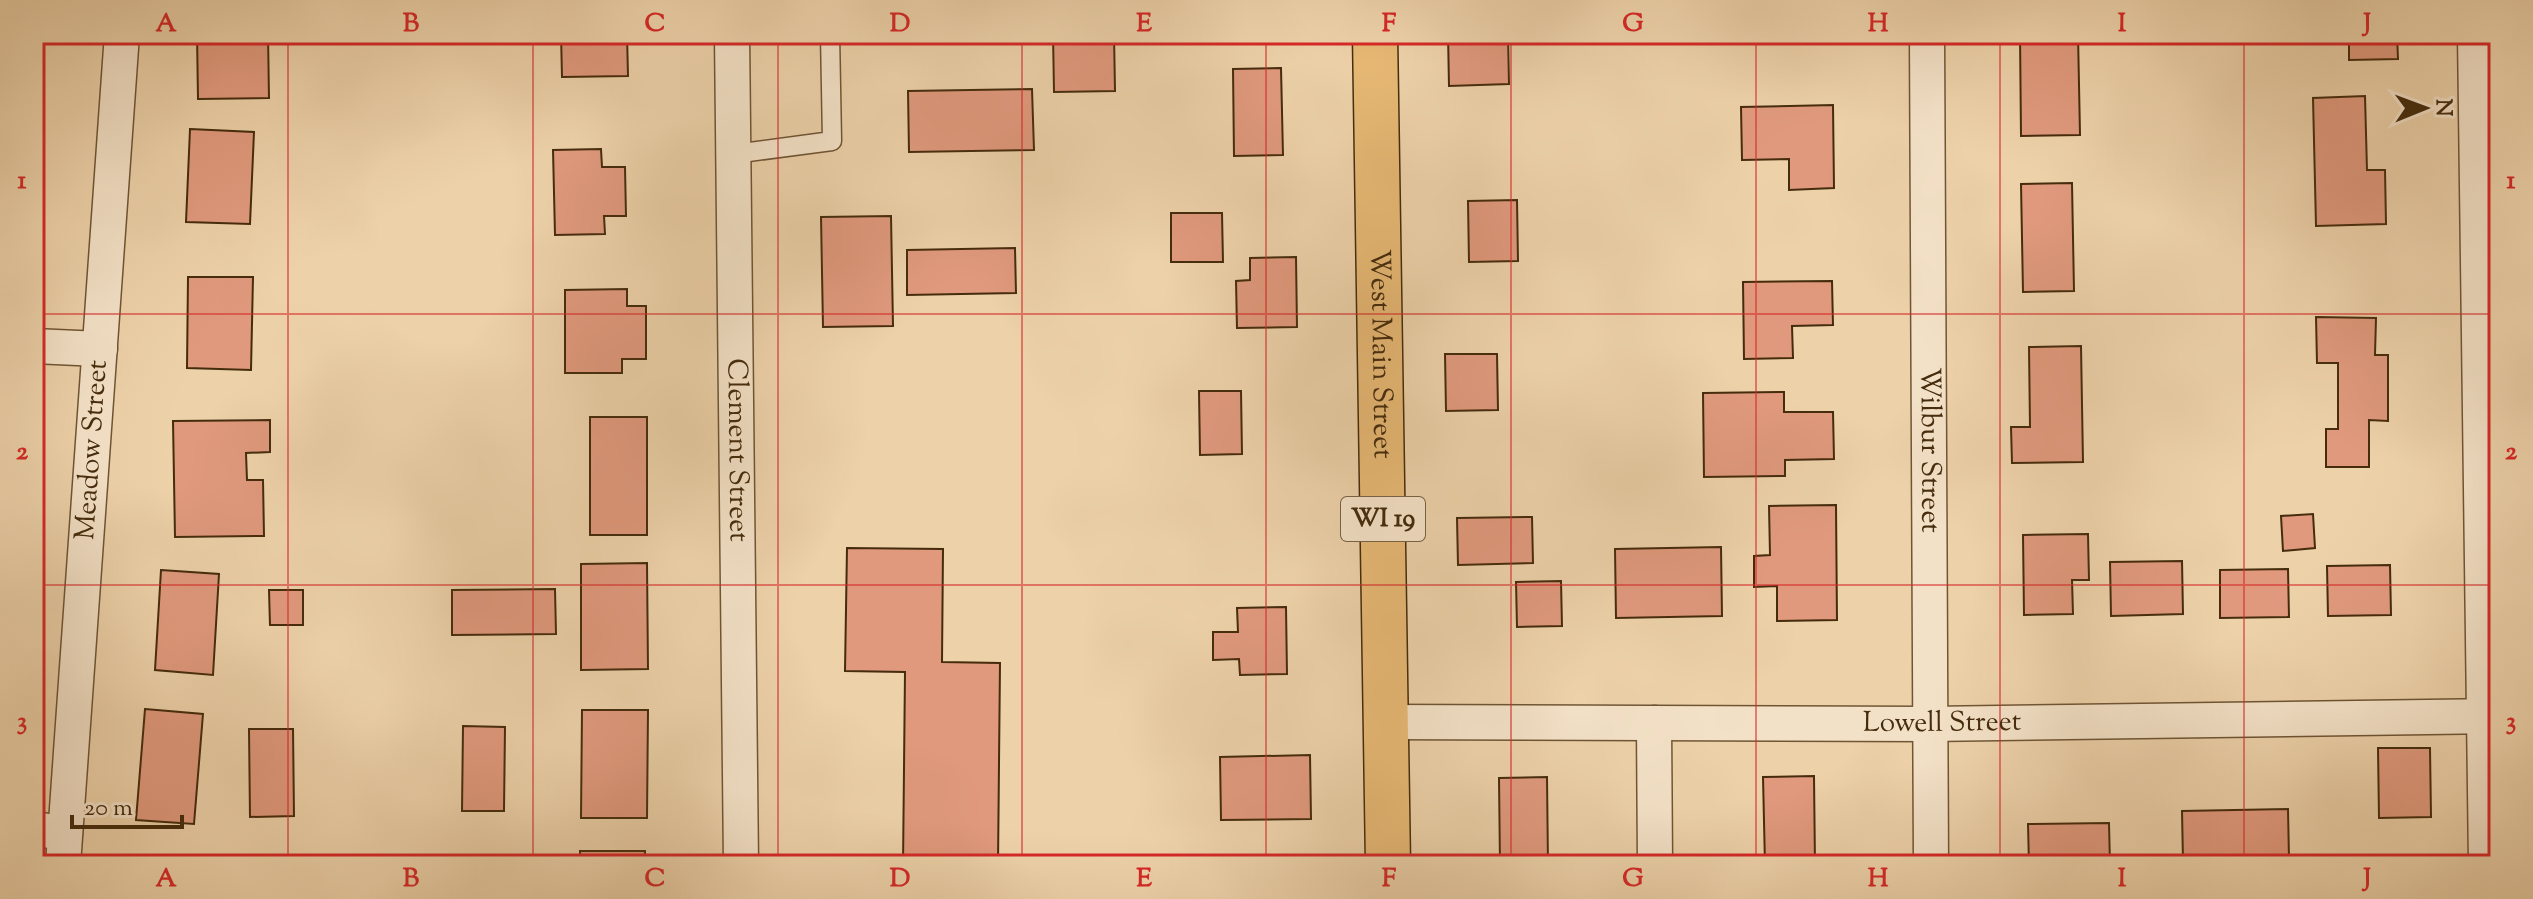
<svg xmlns="http://www.w3.org/2000/svg" width="2533" height="899" viewBox="0 0 2533 899" font-family="'Sorts Mill Goudy',serif">
<rect width="100%" height="100%" fill="#edd1a9"/>
<filter id="stains"><feTurbulence type="fractalNoise" baseFrequency=".0025" numOctaves="4"/><feColorMatrix values="0 0 0 0 .2 0 0 0 0 .09 0 0 0 0 .02 0 0 0 .5 -.17"/></filter>
<radialGradient id="worn" r=".72"><stop offset=".6" stop-color="#630" stop-opacity="0"/><stop offset="1" stop-color="#630" stop-opacity=".3"/></radialGradient>
<!-- building -->
<g fill="#e0997d" stroke="#452c0d" stroke-width="2">
<path d="M 197,34 L 268,34 L 269,98 L 198,99 Z"/>
<path d="M 561,34 L 627,34 L 628,76 L 562,77 Z"/>
<path d="M 1053,34 L 1114,34 L 1115,91 L 1054,92 Z"/>
<path d="M 1222,34 L 1276,34 L 1276,37 L 1222,38 Z"/>
<path d="M 1448,34 L 1508,34 L 1509,84 L 1449,86 Z"/>
<path d="M 2020,34 L 2078,34 L 2080,135 L 2021,136 Z"/>
<path d="M 2234,34 L 2288,34 L 2288,42 L 2234,43 Z"/>
<path d="M 2349,34 L 2397,34 L 2398,59 L 2349,60 Z"/>
<path d="M 1281,68 L 1283,155 L 1234,156 L 1233,69 Z"/>
<path d="M 1032,89 L 1034,150 L 909,152 L 908,91 Z"/>
<path d="M 2365,96 L 2367,170 L 2385,170 L 2386,224 L 2316,226 L 2313,98 Z"/>
<path d="M 1833,105 L 1834,188 L 1789,190 L 1789,159 L 1742,160 L 1741,107 Z"/>
<path d="M 190,129 L 254,132 L 250,224 L 186,222 Z"/>
<path d="M 601,149 L 602,167 L 625,167 L 626,216 L 604,216 L 605,234 L 555,235 L 553,150 Z"/>
<path d="M 2072,183 L 2074,291 L 2023,292 L 2021,184 Z"/>
<path d="M 1517,200 L 1518,261 L 1469,262 L 1468,201 Z"/>
<path d="M 1171,213 L 1222,213 L 1223,262 L 1171,262 Z"/>
<path d="M 891,216 L 893,326 L 823,327 L 821,217 Z"/>
<path d="M 1015,248 L 1016,293 L 907,295 L 907,250 Z"/>
<path d="M 1296,257 L 1297,327 L 1237,328 L 1236,281 L 1250,280 L 1250,258 Z"/>
<path d="M 188,277 L 253,277 L 251,370 L 187,368 Z"/>
<path d="M 1832,281 L 1833,325 L 1792,326 L 1793,358 L 1744,359 L 1743,282 Z"/>
<path d="M 627,289 L 627,306 L 646,306 L 646,359 L 622,359 L 622,373 L 565,373 L 565,290 Z"/>
<path d="M 2316,317 L 2376,318 L 2375,355 L 2388,355 L 2388,421 L 2369,420 L 2369,467 L 2326,467 L 2326,429 L 2338,429 L 2338,363 L 2317,363 Z"/>
<path d="M 2081,346 L 2083,462 L 2012,463 L 2011,427 L 2030,427 L 2029,347 Z"/>
<path d="M 1445,354 L 1497,354 L 1498,410 L 1446,411 Z"/>
<path d="M 1199,391 L 1241,391 L 1242,454 L 1200,455 Z"/>
<path d="M 1784,392 L 1784,412 L 1833,412 L 1834,459 L 1785,460 L 1785,476 L 1704,477 L 1703,393 Z"/>
<rect x="590" y="417" width="57" height="118"/>
<path d="M 270,420 L 270,452 L 246,453 L 247,480 L 263,480 L 264,536 L 175,537 L 173,421 Z"/>
<path d="M 1836,505 L 1837,620 L 1777,621 L 1777,586 L 1754,587 L 1754,556 L 1770,555 L 1769,506 Z"/>
<path d="M 2313,514 L 2315,548 L 2283,551 L 2281,516 Z"/>
<path d="M 1532,517 L 1533,563 L 1458,565 L 1457,518 Z"/>
<path d="M 2088,534 L 2089,580 L 2072,580 L 2073,614 L 2024,615 L 2023,535 Z"/>
<path d="M 1721,547 L 1722,616 L 1616,618 L 1615,549 Z"/>
<path d="M 847,548 L 943,549 L 942,662 L 1000,663 L 998,865 L 903,865 L 905,672 L 845,671 Z"/>
<path d="M 2182,561 L 2183,614 L 2111,616 L 2110,562 Z"/>
<path d="M 647,563 L 648,669 L 581,670 L 581,564 Z"/>
<path d="M 2390,565 L 2391,615 L 2328,616 L 2327,566 Z"/>
<path d="M 2288,569 L 2289,617 L 2220,618 L 2220,570 Z"/>
<path d="M 161,570 L 219,574 L 213,675 L 155,670 Z"/>
<path d="M 1561,581 L 1562,626 L 1517,627 L 1516,582 Z"/>
<path d="M 555,589 L 556,634 L 452,635 L 452,590 Z"/>
<path d="M 269,590 L 303,590 L 303,625 L 270,625 Z"/>
<path d="M 1286,607 L 1287,674 L 1240,675 L 1239,659 L 1213,660 L 1213,632 L 1238,632 L 1237,608 Z"/>
<path d="M 145,709 L 203,714 L 194,824 L 136,820 Z"/>
<path d="M 582,710 L 648,710 L 647,818 L 581,818 Z"/>
<path d="M 463,726 L 505,727 L 504,811 L 462,811 Z"/>
<path d="M 249,729 L 293,729 L 294,816 L 250,817 Z"/>
<path d="M 2378,748 L 2430,748 L 2431,817 L 2379,818 Z"/>
<path d="M 1310,755 L 1311,819 L 1221,820 L 1220,757 Z"/>
<path d="M 1814,776 L 1815,865 L 1765,865 L 1763,777 Z"/>
<path d="M 1547,777 L 1548,865 L 1500,865 L 1499,778 Z"/>
<path d="M 2288,809 L 2289,859 L 2183,861 L 2182,811 Z"/>
<path d="M 2109,823 L 2110,865 L 2029,865 L 2028,824 Z"/>
<rect x="580" y="851" width="65" height="14"/>
</g>
<g fill="none" stroke-linecap="round" stroke-linejoin="round">
<!-- service casing -->
<g stroke="#6f5534" stroke-width="21">
<path id="service" d="M 734,154 L 832,141 L 830,34"/>
</g>
<!-- minor casing -->
<g stroke="#6f5534" stroke-width="37">
<g id="minor">
<path id="s1" d="M 732,34 L 741,865"/>
<path id="s2" d="M 1927,34 L 1931,865"/>
<path d="M 2475,34 L 2486,865"/>
<path d="M 34,346 L 100,349"/>
<path id="s3" d="M 1386,722 L 1929,724 L 2499,716"/>
<path d="M 1654,723 L 1655,865"/>
<path d="M 34,829 L 65,833"/>
<path id="s4" d="M 63,865 L 122,34"/>
</g>
</g>
<!-- primary casing -->
<g stroke="#452c0d" stroke-width="47">
<g id="primary">
<path id="s5" d="M 1375,34 L 1388,865"/>
</g>
</g>
<!-- service -->
<use href="#service" stroke="#f3e1c7" stroke-width="18"/>
<!-- minor -->
<use href="#minor" stroke="#f3e1c7" stroke-width="34"/>
<!-- primary -->
<use href="#primary" stroke="#e6b874" stroke-width="44"/>
</g>
<!-- grid -->
<path fill="none" stroke="#d62828" stroke-width="2" stroke-opacity="0.55" d="M 288,34 L 288,865M 533,34 L 533,865M 778,34 L 778,865M 1022,34 L 1022,865M 1266,34 L 1266,865M 1511,34 L 1511,865M 1756,34 L 1756,865M 2000,34 L 2000,865M 2244,34 L 2244,865M 34,314 L 2499,314M 34,585 L 2499,585"/>
<g text-anchor="middle" dominant-baseline="central" stroke-width="6" stroke-linejoin="round" paint-order="stroke">
<!-- shield labels -->
<rect fill="#f3e1c7" stroke="#796245" stroke-width="2" x="1341" y="497" width="84" height="44" rx="6"/>
<g font-size="26" font-weight="bold" fill="#452c0d">
<text x="1383" y="519">WI 19</text>
</g>
<!-- street labels -->
<g font-size="28" fill="#452c0d" stroke="#f3e1c7">
<text stroke="none"><textPath href="#s5" startOffset="320">West Main Street</textPath></text>
<text stroke="none"><textPath href="#s1" startOffset="416">Clement Street</textPath></text>
<text stroke="none"><textPath href="#s4" startOffset="416">Meadow Street</textPath></text>
<text stroke="none"><textPath href="#s2" startOffset="416">Wilbur Street</textPath></text>
<text stroke="none"><textPath href="#s3" startOffset="556">Lowell Street</textPath></text>
</g>
</g>
<!-- margin -->
<rect width="2533" height="899" fill="none" stroke="#edd1a9" stroke-width="88"/>
<!-- north arrow -->
<g transform="translate(2425 108) rotate(89)" stroke="#f3e1c7" stroke-width="6" paint-order="stroke">
<path d="M0-6L14 30L0 20L-14 30Z" fill="#452c0d"/>
<text y="-12" font-size="22" font-weight="bold" text-anchor="middle" fill="#452c0d">N</text>
</g>
<!-- scale -->
<path d="M72 815v12h110v-12" fill="none" stroke="#452c0d" stroke-width="4"/>
<text x="84" y="815" font-size="24" fill="#452c0d" stroke="#f3e1c7" stroke-width="6" paint-order="stroke">20 m</text>
<rect x="44" y="44" width="2445" height="811" fill="none" stroke="#d62828" stroke-width="3"/>
<g font-size="26" text-anchor="middle" font-weight="bold" fill="#d62828">
<text x="166" y="31">A</text>
<text x="411" y="31">B</text>
<text x="655" y="31">C</text>
<text x="900" y="31">D</text>
<text x="1144" y="31">E</text>
<text x="1389" y="31">F</text>
<text x="1633" y="31">G</text>
<text x="1878" y="31">H</text>
<text x="2122" y="31">I</text>
<text x="2367" y="31">J</text>
<text x="22" y="188">1</text>
<text x="2511" y="188">1</text>
<text x="22" y="459">2</text>
<text x="2511" y="459">2</text>
<text x="22" y="729">3</text>
<text x="2511" y="729">3</text>
<text x="166" y="886">A</text>
<text x="411" y="886">B</text>
<text x="655" y="886">C</text>
<text x="900" y="886">D</text>
<text x="1144" y="886">E</text>
<text x="1389" y="886">F</text>
<text x="1633" y="886">G</text>
<text x="1878" y="886">H</text>
<text x="2122" y="886">I</text>
<text x="2367" y="886">J</text>
</g>
<rect width="100%" height="100%" filter="url(#stains)"/>
<rect width="100%" height="100%" fill="url(#worn)"/>
</svg>
